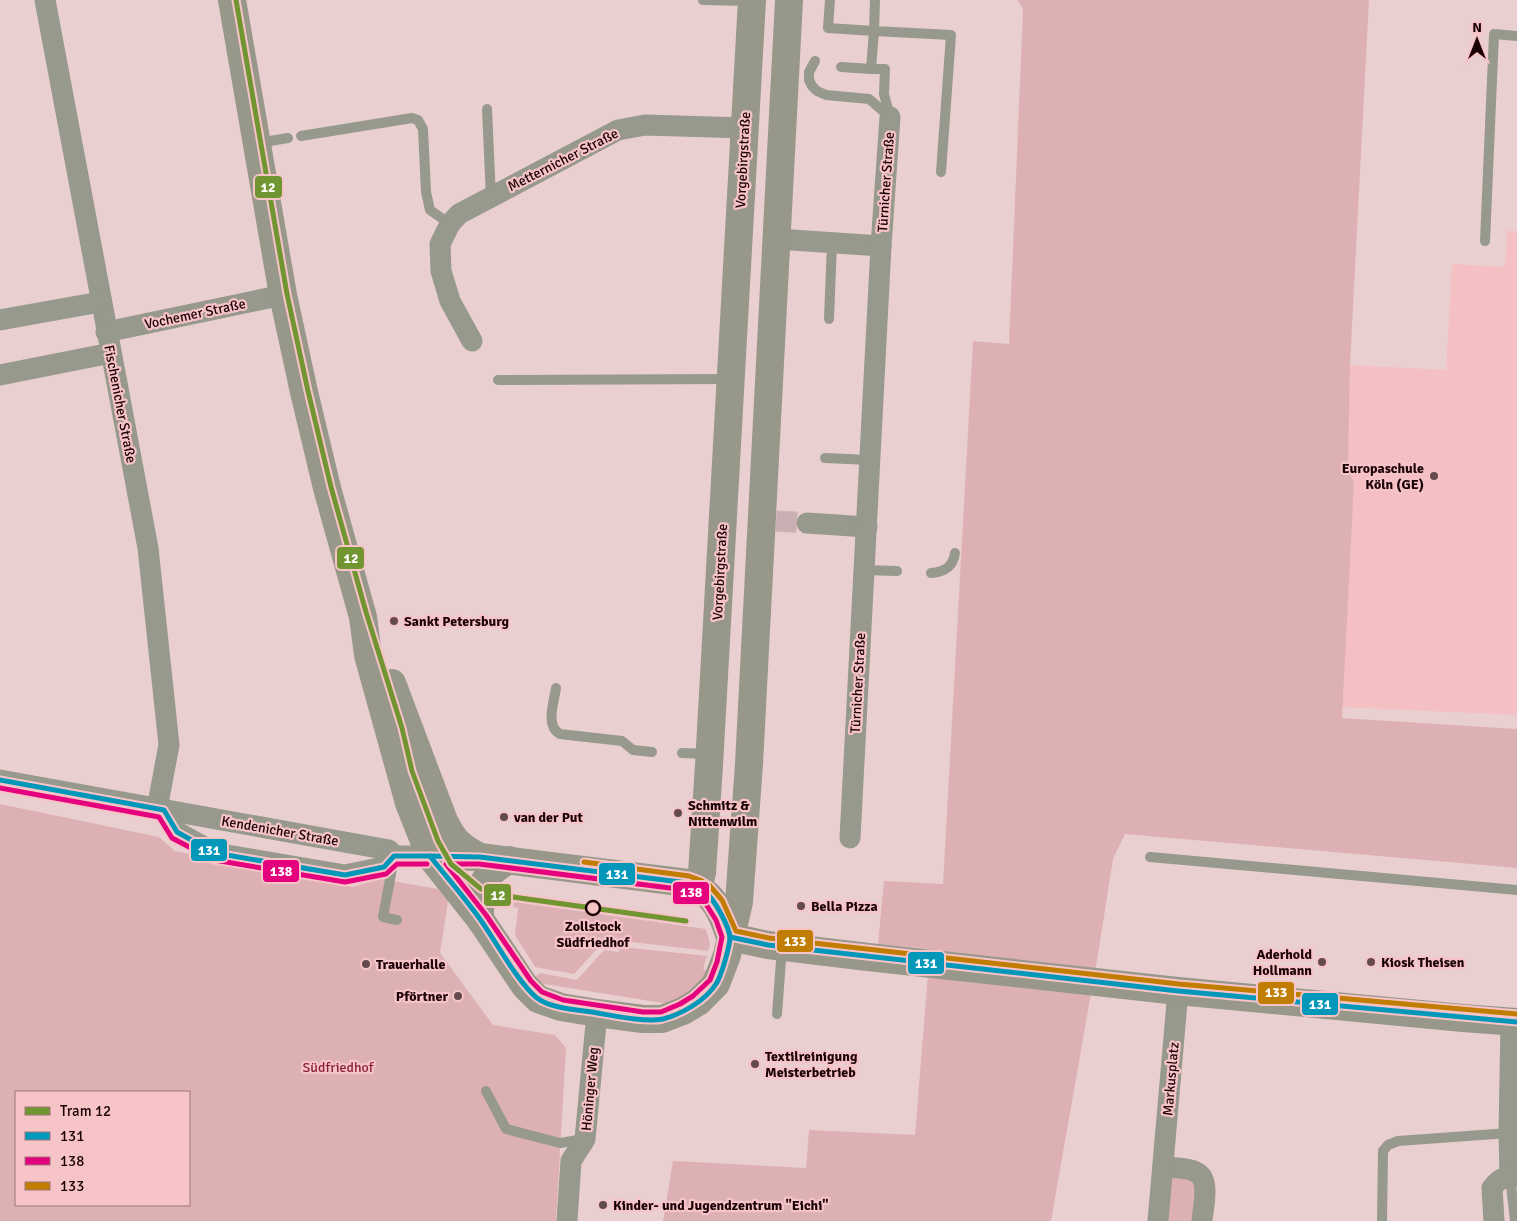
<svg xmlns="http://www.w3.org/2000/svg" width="1517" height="1221" viewBox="0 0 1517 1221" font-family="Signika,sans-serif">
<rect width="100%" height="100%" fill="#eacfd1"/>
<!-- built -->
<path fill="#f4c0c4" d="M 1507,231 L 1517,231 L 1517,715 L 1342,707 L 1354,483 L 1348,470 L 1350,365 L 1446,370 L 1452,264 L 1505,267 Z"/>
<!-- green -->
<g fill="#ddb1b4" fill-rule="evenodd">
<path d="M 1017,0 L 1369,0 L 1350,365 L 1348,470 L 1354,483 L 1342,718 L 1517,729 L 1517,868 L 1125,834 L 1113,859 L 1099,948 L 1051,1221 L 663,1221 L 673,1161 L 806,1168 L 809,1130 L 915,1135 L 930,949 L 878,944 L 884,881 L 943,884 L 973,341 L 1009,344 L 1023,9 Z"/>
<path d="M 0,804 L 159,837 L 175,851 L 352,887 L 381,879 L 438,889 L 448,901 L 440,953 L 493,1025 L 555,1035 L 566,1048 L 556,1221 L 0,1221 ZM 16,1092 L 189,1092 L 189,1205 L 16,1205 Z"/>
<path d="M 514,902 L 706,929 L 710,944 L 708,951 L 606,939 L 574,974 L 535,967 L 515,935 L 518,908 L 513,907 Z"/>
<path d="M 622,947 L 707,956 L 703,969 L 711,973 L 703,984 L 669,1004 L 544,984 L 532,978 L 540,973 L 577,980 L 604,950 L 618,952 Z"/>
<path d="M 1174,1176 L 1192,1178 L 1197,1185 L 1194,1221 L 1164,1221 L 1168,1183 Z"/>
</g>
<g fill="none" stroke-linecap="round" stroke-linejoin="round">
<!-- street-tunnel -->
<path stroke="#cbb0b3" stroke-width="21" stroke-dasharray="21 11" stroke-linecap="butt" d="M 776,521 L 807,523"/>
<!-- lane -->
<g stroke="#96998c" stroke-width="10">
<path d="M 703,0 L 751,1"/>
<path d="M 830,0 L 828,28 L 874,31 L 871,69 L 885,69 L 884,94 L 890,117"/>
<path d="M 875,0 L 874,31 L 951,35 L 941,172"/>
<path d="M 815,61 L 809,72 L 809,80 L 812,86 L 817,91 L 826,95 L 869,99 L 890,117"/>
<path d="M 841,67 L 871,69"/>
<path d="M 487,109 L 491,198"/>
<path d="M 301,136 L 412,118 L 418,120 L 423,129 L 426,192 L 430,210 L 450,224"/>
<path d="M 258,143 L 288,138"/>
<path d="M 1485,241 L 1494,34 L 1517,36"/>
<path d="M 829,319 L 832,243"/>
<path d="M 498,380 L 729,379"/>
<path d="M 825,458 L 870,460"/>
<path d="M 865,570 L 897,571"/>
<path d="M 931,573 C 944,572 953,567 955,553"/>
<path d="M 556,688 C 554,702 545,726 560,734 L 622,741 L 633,750 L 652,752"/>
<path d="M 682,753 L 709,754"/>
<path d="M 1150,857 L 1517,890"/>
<path d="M 393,863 L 383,917 L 397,920"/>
<path d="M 777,1014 L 782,947"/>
<path d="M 486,1091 L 506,1129 L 560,1143 L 584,1139"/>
<path d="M 1510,1176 L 1515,1221"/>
<path d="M 1382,1221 L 1383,1151 L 1388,1145 L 1398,1141 L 1509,1133"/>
</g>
<!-- street -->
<g stroke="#96998c" stroke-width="21">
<path d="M 45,0 L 148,548 L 169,745 L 157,809"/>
<path d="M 777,239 L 881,246"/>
<path d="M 0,320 L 100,302"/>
<path d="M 106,332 L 283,295"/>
<path d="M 472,341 L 450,301 L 441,271 L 440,244 L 450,224 L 459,214 L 618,130 L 645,125 L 745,128"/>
<path d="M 0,375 L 111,353"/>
<path d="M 807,523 L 867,527"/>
<path d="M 0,780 L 389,850 L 394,856"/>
<path d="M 164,810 L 177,832 L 215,853 L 345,875 L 384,867 L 394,856 L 430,856"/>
<path d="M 850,838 L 881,246 L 890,117"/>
<path d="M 1164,1167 C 1174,1168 1187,1167 1196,1172 C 1211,1179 1203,1207 1202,1221"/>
<path d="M 1510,1176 L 1509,1133 L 1511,1021"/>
<path d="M 567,1221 L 571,1161 L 585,1139 L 597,1013"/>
<path d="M 1158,1221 L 1178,991"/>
<path d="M 1494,1221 L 1492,1188 C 1499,1179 1505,1175 1517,1177"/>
</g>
<!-- secondary -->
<g stroke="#97988a" stroke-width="28">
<path d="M 232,0 L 283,295 L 304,392 L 327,488 L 363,617 L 368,655 L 409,803 L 430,856 L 480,919 L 525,986 L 538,999 L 561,1007 L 597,1013 L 643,1019 L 662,1019 L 683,1011 L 698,1002 L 716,984 L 727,955 L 739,902 L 749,764 L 789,0"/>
<path d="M 392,683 L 444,821 C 454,841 460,847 480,857"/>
<path d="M 430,856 L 480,857 L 688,883 C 714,892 722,913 730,937"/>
<path d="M 698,887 L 702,873 L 709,765 L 752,0"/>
<path d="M 480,919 C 480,887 479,877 509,860"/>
<path d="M 730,937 L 768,945 L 868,957 L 1178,991 L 1463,1018 L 1517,1022"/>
</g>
<!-- bus-1 casing -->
<g stroke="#f6c3c7" stroke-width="9">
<g id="bus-1">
<path d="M 0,780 L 164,810 L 177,832 L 215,853 L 345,875 L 384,867 L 394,856 L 430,856"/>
<path d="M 430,856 L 480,857 L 688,883 C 696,886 705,890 710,897 C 717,905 729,927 730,937 C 730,946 721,977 716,984 C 705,1001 682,1014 663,1019 C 646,1023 610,1015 592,1012 C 576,1010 550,1008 537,998 C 519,984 496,942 482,922 C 466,899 447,878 430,856 Z"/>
<path d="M 730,937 L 768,945 L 1178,991 L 1517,1022"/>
</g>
</g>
<!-- bus-2 casing -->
<g stroke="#f6c3c7" stroke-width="9">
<g id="bus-2">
<path d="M 0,788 L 159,817 L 172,838 L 214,860 L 345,882 L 386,874 L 397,864 L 427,864"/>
<path d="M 446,864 L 479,864 L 686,890 L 694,894 L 704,901 L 716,920 L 722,937 L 717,962 L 710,980 L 693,996 L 680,1004 L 661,1012 L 643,1012 L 563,1000 L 542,992 L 531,981 L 486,915 Z"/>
</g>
</g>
<!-- bus-3 casing -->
<g stroke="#f6c3c7" stroke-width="9">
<path id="bus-3" d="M 584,862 L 689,876 L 700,880 L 710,886 L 722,900 L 736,931 L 769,938 L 1179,984 L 1517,1014"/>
</g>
<!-- bus-1 -->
<use href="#bus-1" stroke="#0398ba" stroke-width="5"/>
<!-- bus-2 -->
<use href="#bus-2" stroke="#e5007d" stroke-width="5"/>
<!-- bus-3 -->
<use href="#bus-3" stroke="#c07d02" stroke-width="5"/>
<!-- tram-1 casing -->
<g stroke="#f6c3c7" stroke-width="9">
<path id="tram-1" d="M 236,0 L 287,294 L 308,391 L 331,487 L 366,612 L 402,728 L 412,771 L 438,841 L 451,864 L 481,889 L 498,895 L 686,921"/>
</g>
<!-- tram-1 -->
<use href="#tram-1" stroke="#709531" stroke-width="5"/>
</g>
<!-- markers -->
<g fill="#634a4d" stroke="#f6c3c7" stroke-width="2">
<circle cx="1434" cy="476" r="5"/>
<circle cx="394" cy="621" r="5"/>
<circle cx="678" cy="813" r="5"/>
<circle cx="504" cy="817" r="5"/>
<circle cx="801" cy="906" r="5"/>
<circle cx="1322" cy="962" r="5"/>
<circle cx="1371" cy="962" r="5"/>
<circle cx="366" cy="964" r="5"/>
<circle cx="458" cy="996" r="5"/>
<circle cx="755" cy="1064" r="5"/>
<circle cx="603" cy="1205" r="5"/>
</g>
<circle fill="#f6c3c7" stroke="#1b0206" stroke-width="2.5" cx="593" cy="908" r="7"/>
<g text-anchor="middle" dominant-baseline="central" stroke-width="4.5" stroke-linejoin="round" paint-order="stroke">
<!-- street labels -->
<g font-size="14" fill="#1b0206" stroke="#f6c3c7">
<text transform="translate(563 160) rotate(-27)">Metternicher Straße</text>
<text transform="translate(743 160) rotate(-87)">Vorgebirgstraße</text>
<text transform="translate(886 182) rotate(-86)">Türnicher Straße</text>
<text transform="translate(195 314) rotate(-12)">Vochemer Straße</text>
<text transform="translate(120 404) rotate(79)">Fischenicher Straße</text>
<text transform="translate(720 572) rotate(-87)">Vorgebirgstraße</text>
<text transform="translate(858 683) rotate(-87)">Türnicher Straße</text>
<text transform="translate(280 831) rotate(10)">Kendenicher Straße</text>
<text transform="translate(1171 1079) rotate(-85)">Markusplatz</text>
<text transform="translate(590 1089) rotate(-85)">Höninger Weg</text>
</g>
<!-- poi labels -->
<g font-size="14" font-weight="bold" fill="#1b0206" stroke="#f6c3c7" text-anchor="start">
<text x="1424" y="468" text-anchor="end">Europaschule<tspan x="1424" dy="16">Köln (GE)</tspan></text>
<text x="404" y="621">Sankt Petersburg</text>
<text x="688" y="805">Schmitz &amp;<tspan x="688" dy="16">Nittenwilm</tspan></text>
<text x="514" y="817">van der Put</text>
<text x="811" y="906">Bella Pizza</text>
<text x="1312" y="954" text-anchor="end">Aderhold<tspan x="1312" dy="16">Hollmann</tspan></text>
<text x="1381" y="962">Kiosk Theisen</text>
<text x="376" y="964">Trauerhalle</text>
<text x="448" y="996" text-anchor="end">Pförtner</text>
<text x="765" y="1056">Textilreinigung<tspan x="765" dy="16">Meisterbetrieb</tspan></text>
<text x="613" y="1205">Kinder- und Jugendzentrum "Eichi"</text>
</g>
<!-- stop labels -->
<g font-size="14" font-weight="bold" fill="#1b0206" stroke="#f6c3c7">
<text x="593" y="926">Zollstock<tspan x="593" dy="16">Südfriedhof</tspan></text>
</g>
<!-- park labels -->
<g font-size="14" fill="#892037" stroke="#f6c3c7">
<text x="338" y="1067">Südfriedhof</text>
</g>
</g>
<g stroke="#f6c3c7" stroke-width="2">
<rect x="254" y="175" width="29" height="24" rx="5" fill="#709531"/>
<rect x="336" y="546" width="29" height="24" rx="5" fill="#709531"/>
<rect x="190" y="838" width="38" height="24" rx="5" fill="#0398ba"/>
<rect x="262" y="859" width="38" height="24" rx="5" fill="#e5007d"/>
<rect x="598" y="862" width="38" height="24" rx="5" fill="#0398ba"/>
<rect x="672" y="881" width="38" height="24" rx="5" fill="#e5007d"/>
<rect x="483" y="883" width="29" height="24" rx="5" fill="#709531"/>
<rect x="776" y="929" width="38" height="24" rx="5" fill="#c07d02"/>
<rect x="907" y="951" width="38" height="24" rx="5" fill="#0398ba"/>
<rect x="1257" y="981" width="38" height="24" rx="5" fill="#c07d02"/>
<rect x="1301" y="992" width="38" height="24" rx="5" fill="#0398ba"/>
</g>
<g font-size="14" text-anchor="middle" font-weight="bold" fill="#fff">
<text x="268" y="192">12</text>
<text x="351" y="563">12</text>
<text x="209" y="855">131</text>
<text x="281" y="876">138</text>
<text x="617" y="879">131</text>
<text x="691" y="897">138</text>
<text x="498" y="900">12</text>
<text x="795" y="946">133</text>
<text x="926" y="968">131</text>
<text x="1276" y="997">133</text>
<text x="1320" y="1009">131</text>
</g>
<!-- legend -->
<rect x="15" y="1091" width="175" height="115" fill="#f6c3c7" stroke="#9e767a"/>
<rect x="25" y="1107" width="25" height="8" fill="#709531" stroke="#9e767a"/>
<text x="60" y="1116" font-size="15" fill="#1b0206">Tram 12</text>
<rect x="25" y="1132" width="25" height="8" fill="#0398ba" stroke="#9e767a"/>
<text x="60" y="1141" font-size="15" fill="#1b0206">131</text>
<rect x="25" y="1157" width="25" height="8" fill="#e5007d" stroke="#9e767a"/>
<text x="60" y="1166" font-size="15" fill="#1b0206">138</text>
<rect x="25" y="1182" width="25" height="8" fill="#c07d02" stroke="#9e767a"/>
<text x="60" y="1191" font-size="15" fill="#1b0206">133</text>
<!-- north arrow -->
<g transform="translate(1477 40)" stroke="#f6c3c7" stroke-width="4" paint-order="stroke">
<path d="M0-4L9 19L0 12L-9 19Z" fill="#1b0206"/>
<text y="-8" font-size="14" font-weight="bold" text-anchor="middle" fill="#1b0206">N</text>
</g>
</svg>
